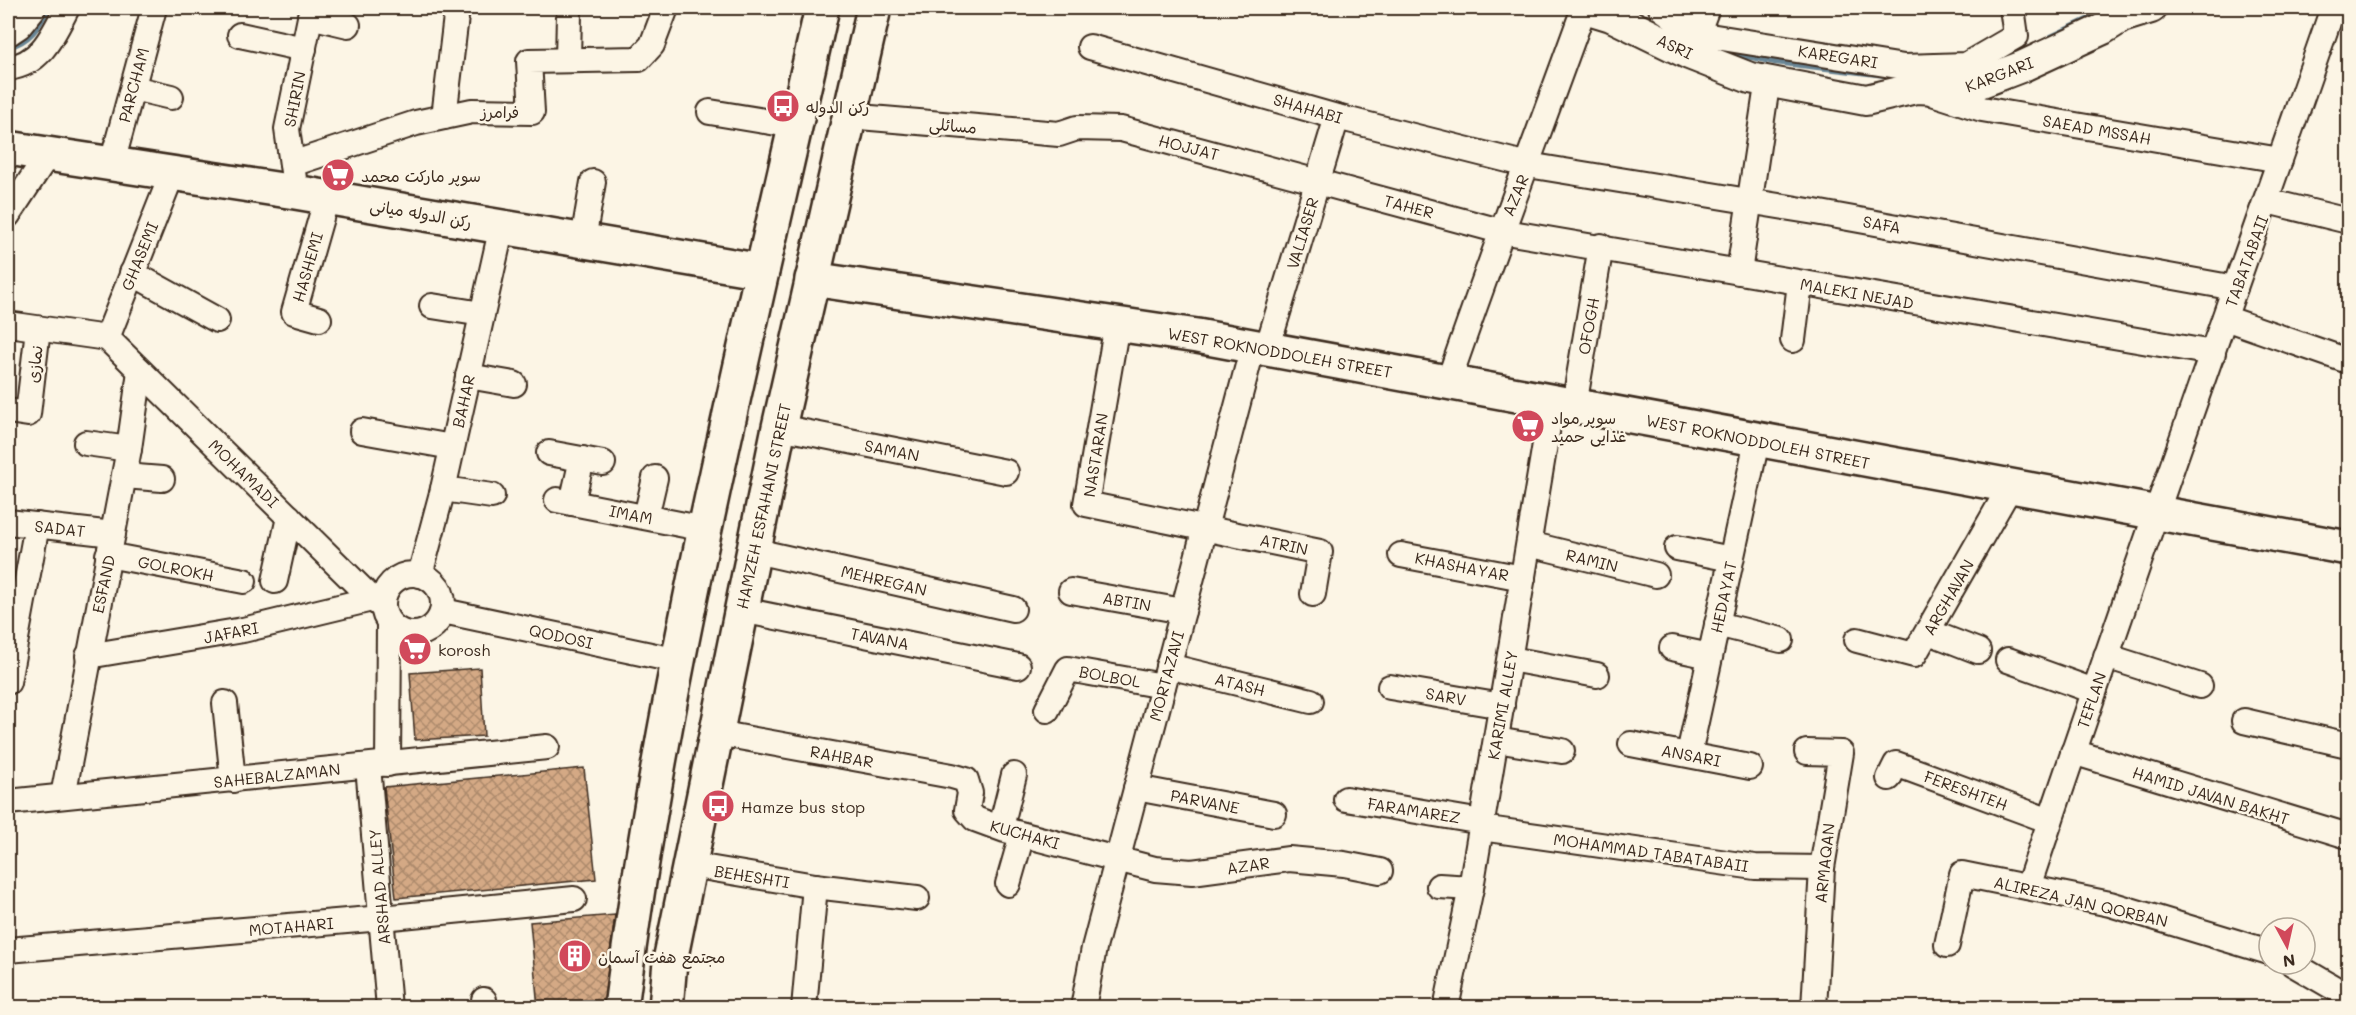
<svg xmlns="http://www.w3.org/2000/svg" width="2356" height="1015" viewBox="0 0 2356 1015" font-family="Mali,'Playpen Sans Arabic',sans-serif">
<defs>
<pattern id="building-cross-hatch" width="8" height="8" patternUnits="userSpaceOnUse" patternTransform="scale(1.5)"><rect width="8" height="8" fill="#d4a985"/><path d="M0 0l8 8M0 8l8-8" fill="none" stroke="#ad8a6c"/></pattern>
</defs>
<rect width="100%" height="100%" fill="#fcf5e5"/>
<filter id="ink" filterUnits="userSpaceOnUse"><feTurbulence type="fractalNoise" baseFrequency=".0167" numOctaves="2"/><feDisplacementMap in="SourceGraphic" scale="12" xChannelSelector="R" yChannelSelector="G"/><feConvolveMatrix kernelMatrix="1 2 1 2 8 2 1 2 1" color-interpolation-filters="sRGB"/></filter>
<g filter="url(#ink)">
<g fill="none" stroke-linecap="round" stroke-linejoin="round">
<!-- stream -->
<g stroke="#698696" stroke-width="6">
<path d="M 2051,37 L 2104,12"/>
<path d="M 8,47 C 30,41 38,28 48,8"/>
<path d="M 1714,49 L 1775,62 L 1893,76"/>
</g>
</g>
<!-- building -->
<g fill="url(#building-cross-hatch)" stroke="#3b2a1e" stroke-width="1.5">
<path d="M 480,668 L 484,736 L 415,740 L 410,673 Z"/>
<path d="M 584,768 L 596,879 L 396,898 L 384,787 Z"/>
<path d="M 615,915 L 603,1008 L 538,1008 L 530,922 Z"/>
</g>
<g fill="none" stroke-linecap="round" stroke-linejoin="round">
<!-- minor casing -->
<g stroke="#3b2a1e" stroke-width="28">
<g id="minor">
<path d="M 1661,8 L 1697,34 L 1904,67 L 1966,65 L 2016,36 L 2012,8"/>
<path d="M 310,16 L 348,25"/>
<path d="M 1697,34 L 1707,8"/>
<path d="M 240,35 L 304,49"/>
<path d="M 1090,47 L 1337,117 L 1528,165 L 1815,212 L 2235,288"/>
<path d="M 568,60 L 569,14"/>
<path d="M 8,68 C 41,64 53,35 67,8"/>
<path d="M 133,88 L 171,97"/>
<path d="M 1935,94 L 1982,109 L 2280,160"/>
<path d="M 710,112 L 795,126"/>
<path d="M 848,116 L 1059,134 L 1077,128 L 1121,129 L 1500,231 L 2213,353"/>
<path d="M 444,117 L 457,8"/>
<path d="M 112,163 L 154,8"/>
<path d="M 292,164 L 416,123 L 472,111 L 532,112 L 529,61 L 639,59 L 652,45 L 666,8"/>
<path d="M 294,179 L 287,129 L 312,8"/>
<path d="M 2267,201 L 2348,221"/>
<path d="M 8,215 L 48,154"/>
<path d="M 583,240 L 593,182"/>
<path d="M 1739,272 L 1768,79"/>
<path d="M 132,273 L 217,320"/>
<path d="M 432,306 L 482,314"/>
<path d="M 2225,318 L 2348,361"/>
<path d="M 319,319 L 294,312 L 327,197"/>
<path d="M 8,324 L 107,338"/>
<path d="M 1117,324 L 1086,504 L 1320,552 L 1313,594"/>
<path d="M 107,338 L 372,599 L 382,606"/>
<path d="M 107,338 L 172,174"/>
<path d="M 1793,340 L 1800,283"/>
<path d="M 1267,349 L 1337,117"/>
<path d="M 468,376 L 514,384"/>
<path d="M 1448,383 C 1491,257 1539,133 1584,8"/>
<path d="M 1574,406 L 1601,246"/>
<path d="M 8,411 L 28,414 L 38,329"/>
<path d="M 779,427 L 1006,472"/>
<path d="M 362,431 L 452,447"/>
<path d="M 86,443 L 129,449"/>
<path d="M 549,453 L 603,463"/>
<path d="M 124,476 L 162,479"/>
<path d="M 443,489 L 492,496"/>
<path d="M 557,500 L 705,529"/>
<path d="M 572,503 L 582,459"/>
<path d="M 646,517 L 655,478"/>
<path d="M 8,522 L 113,534"/>
<path d="M 1529,544 L 1656,575"/>
<path d="M 1677,548 L 1731,559"/>
<path d="M 755,551 L 1013,609"/>
<path d="M 108,555 L 244,581"/>
<path d="M 1401,555 L 1523,578"/>
<circle cx="413" cy="604" r="30"/>
<path d="M 420,575 L 443,489 L 502,226"/>
<path d="M 275,581 L 289,517"/>
<path d="M 1071,591 L 1183,611"/>
<path d="M 742,610 L 1018,666"/>
<path d="M 443,611 L 679,661"/>
<path d="M 1717,624 L 1781,640"/>
<path d="M 1929,632 L 1978,651"/>
<path d="M 1857,640 L 1914,655 L 2010,487"/>
<path d="M 1672,648 L 1710,656"/>
<path d="M 88,656 L 243,630 L 372,599"/>
<path d="M 2106,656 L 2200,686"/>
<path d="M 1510,659 L 1597,675"/>
<path d="M 2008,660 L 2094,691"/>
<path d="M 1168,666 L 1311,701"/>
<path d="M 8,682 L 37,525"/>
<path d="M 1390,687 L 1502,706"/>
<path d="M 225,703 L 233,780"/>
<path d="M 1047,710 L 1068,669 L 1163,686"/>
<path d="M 2244,721 L 2348,745"/>
<path d="M 717,733 L 952,776 L 966,780 L 970,793 L 967,810 L 975,819 L 1005,830 L 1155,869 L 1192,872 L 1289,859 L 1344,864 L 1380,871"/>
<path d="M 1496,740 L 1562,751"/>
<path d="M 1631,744 L 1750,767"/>
<path d="M 1807,752 L 1841,753 L 1822,868 L 1814,1008"/>
<path d="M 2073,752 L 2348,836"/>
<path d="M 1689,754 L 1757,441"/>
<path d="M 388,764 L 389,624"/>
<path d="M 368,766 L 389,1008"/>
<path d="M 1889,778 L 1896,764 L 2050,821"/>
<path d="M 1136,788 L 1274,814"/>
<path d="M 63,796 L 129,449 L 140,371"/>
<path d="M 1346,799 L 1482,822"/>
<path d="M 8,802 L 547,747"/>
<path d="M 1001,827 L 1014,775"/>
<path d="M 1481,828 L 1755,867 L 1822,868"/>
<path d="M 690,865 L 815,886 L 917,898"/>
<path d="M 1008,884 L 1022,835"/>
<path d="M 1439,886 L 1471,888"/>
<path d="M 2028,887 C 2126,593 2231,301 2333,8"/>
<path d="M 1947,945 L 1962,874 L 2110,904 L 2269,952"/>
<path d="M 8,950 L 382,918 L 574,899"/>
<path d="M 2293,964 L 2348,996"/>
<path d="M 484,1000 L 485,1008"/>
<path d="M 804,1008 L 815,886"/>
<path d="M 1083,1008 L 1094,948 L 1253,346"/>
<path d="M 1446,1008 L 1471,888 L 1552,402"/>
</g>
</g>
<!-- tertiary casing -->
<g stroke="#3b2a1e" stroke-width="34">
<g id="tertiary">
<path d="M 1585,8 L 1611,16 L 1689,54 L 1750,78 L 1866,100 L 1916,88 L 1961,90 L 2021,67 L 2103,29 L 2122,17 L 2151,8"/>
<path d="M 8,30 L 17,24 L 30,8"/>
</g>
</g>
<!-- secondary casing -->
<g stroke="#3b2a1e" stroke-width="38">
<g id="secondary">
<path d="M 8,148 L 295,192 L 762,271"/>
<path d="M 812,279 L 1197,336 L 2348,548"/>
<path d="M 621,1008 C 664,670 748,339 822,8"/>
<path d="M 666,1008 L 670,961 L 779,427 L 874,8"/>
</g>
</g>
<!-- minor -->
<use href="#minor" stroke="#fcf5e5" stroke-width="24"/>
<!-- tertiary -->
<use href="#tertiary" stroke="#fcf5e5" stroke-width="30"/>
<!-- secondary -->
<use href="#secondary" stroke="#fcf5e5" stroke-width="33"/>
</g>
</g>
<!-- icons -->
<defs>
<g id="bus-disc" transform="scale(1.725)"><circle r="9.5" fill="#d1495b" stroke="#fcf5e5"/><path d="M-5-6H5V4H4V6H2V4H-2V6H-4V4H-5ZM-3.5-4V0h7V-4ZM-3.5 1.2v1.5H-2V1.2ZM2 1.2v1.5H3.5V1.2Z" fill="#fff"/></g>
<g id="supermarket-disc" transform="scale(1.725)"><circle r="9.5" fill="#d1495b" stroke="#fcf5e5"/><path d="M-6-5.5h2.5l.6 2H6L4.5 2H-2.5L-4.4-4H-6ZM-1.5 3.2a1.3 1.3 0 1 0 .1 0ZM3 3.2a1.3 1.3 0 1 0 .1 0Z" fill="#fff"/></g>
<g id="building-disc" transform="scale(1.725)"><circle r="9.5" fill="#d1495b" stroke="#fcf5e5"/><path d="M-4-6H4V6H1V3H-1V6H-4ZM-2.5-4.3h1.7v1.8h-1.7ZM.8-4.3h1.7v1.8H.8ZM-2.5-1h1.7V.8h-1.7ZM.8-1h1.7V.8H.8Z" fill="#fff"/></g>
</defs>
<g fill-rule="evenodd">
<use href="#bus-disc" x="783" y="106"/>
<use href="#supermarket-disc" x="338" y="175"/>
<use href="#supermarket-disc" x="1528" y="426"/>
<use href="#supermarket-disc" x="415" y="649"/>
<use href="#bus-disc" x="718" y="806"/>
<use href="#building-disc" x="575" y="956"/>
</g>
<g text-anchor="middle" dominant-baseline="central" stroke-width="5" stroke-linejoin="round" paint-order="stroke">
<!-- street labels -->
<g font-size="16" fill="#3b2a1e" stroke="#fcf5e5">
<text transform="translate(1675 46) rotate(25)">ASRI</text>
<text transform="translate(1838 56) rotate(9)">KAREGARI</text>
<text transform="translate(1999 74) rotate(-21)">KARGARI</text>
<text transform="translate(133 85) rotate(-75)">PARCHAM</text>
<text transform="translate(294 99) rotate(-79)">SHIRIN</text>
<text transform="translate(1308 108) rotate(16)">SHAHABI</text>
<text x="500" y="111">فرامرز</text>
<text transform="translate(953 125) rotate(5)">مسائلی</text>
<text transform="translate(2097 129) rotate(10)">SAEAD MSSAH</text>
<text transform="translate(1189 147) rotate(14)">HOJJAT</text>
<text transform="translate(1515 195) rotate(-67)">AZAR</text>
<text transform="translate(1409 206) rotate(15)">TAHER</text>
<text transform="translate(421 213) rotate(10)">رکن الدوله میانی</text>
<text transform="translate(1882 224) rotate(10)">SAFA</text>
<text transform="translate(1302 233) rotate(-73)">VALIASER</text>
<text transform="translate(139 256) rotate(-68)">GHASEMI</text>
<text transform="translate(2246 261) rotate(-70)">TABATABAII</text>
<text transform="translate(307 267) rotate(-74)">HASHEMI</text>
<text transform="translate(1857 293) rotate(10)">MALEKI NEJAD</text>
<text transform="translate(1588 326) rotate(-80)">OFOGH</text>
<text transform="translate(1280 352) rotate(10)">WEST ROKNODDOLEH STREET</text>
<text transform="translate(34 364) rotate(-83)">نمازی</text>
<text transform="translate(463 401) rotate(-77)">BAHAR</text>
<text transform="translate(1758 441) rotate(11)">WEST ROKNODDOLEH STREET</text>
<text transform="translate(892 450) rotate(11)">SAMAN</text>
<text transform="translate(1095 455) rotate(-81)">NASTARAN</text>
<text transform="translate(244 473) rotate(44)">MOHAMADI</text>
<text transform="translate(763 506) rotate(-78)">HAMZEH ESFAHANI STREET</text>
<text transform="translate(631 514) rotate(11)">IMAM</text>
<text transform="translate(60 528) rotate(6)">SADAT</text>
<text transform="translate(1284 544) rotate(12)">ATRIN</text>
<text transform="translate(1592 560) rotate(14)">RAMIN</text>
<text transform="translate(1462 566) rotate(11)">KHASHAYAR</text>
<text transform="translate(176 568) rotate(11)">GOLROKH</text>
<text transform="translate(884 580) rotate(13)">MEHREGAN</text>
<text transform="translate(103 584) rotate(-78)">ESFAND</text>
<text transform="translate(1723 597) rotate(-78)">HEDAYAT</text>
<text transform="translate(1948 597) rotate(-60)">ARGHAVAN</text>
<text transform="translate(1127 601) rotate(10)">ABTIN</text>
<text transform="translate(231 632) rotate(-11)">JAFARI</text>
<text transform="translate(561 636) rotate(12)">QODOSI</text>
<text transform="translate(880 638) rotate(11)">TAVANA</text>
<text transform="translate(1110 676) rotate(10)">BOLBOL</text>
<text transform="translate(1166 676) rotate(-75)">MORTAZAVI</text>
<text transform="translate(1240 684) rotate(14)">ATASH</text>
<text transform="translate(1446 696) rotate(10)">SARV</text>
<text transform="translate(2091 700) rotate(-71)">TEFLAN</text>
<text transform="translate(1502 705) rotate(-80)">KARIMI ALLEY</text>
<text transform="translate(1691 755) rotate(11)">ANSARI</text>
<text transform="translate(842 756) rotate(10)">RAHBAR</text>
<text transform="translate(277 775) rotate(-6)">SAHEBALZAMAN</text>
<text transform="translate(1966 790) rotate(20)">FERESHTEH</text>
<text transform="translate(2211 795) rotate(17)">HAMID JAVAN BAKHT</text>
<text transform="translate(1205 801) rotate(11)">PARVANE</text>
<text transform="translate(1414 810) rotate(9)">FARAMAREZ</text>
<text transform="translate(1025 834) rotate(15)">KUCHAKI</text>
<text transform="translate(1651 852) rotate(8)">MOHAMMAD TABATABAII</text>
<text transform="translate(1824 863) rotate(-84)">ARMAQAN</text>
<text transform="translate(1248 865) rotate(-8)">AZAR</text>
<text transform="translate(752 876) rotate(9)">BEHESHTI</text>
<text transform="translate(379 887) rotate(-95)">ARSHAD ALLEY</text>
<text transform="translate(2081 901) rotate(13)">ALIREZA JAN QORBAN</text>
<text transform="translate(291 926) rotate(-5)">MOTAHARI</text>
</g>
<!-- poi labels -->
<g font-size="16" fill="#3b2a1e" stroke="#fcf5e5" text-anchor="start">
<text x="806" y="106">رکن الدوله</text>
<text x="361" y="175">سوپر مارکت محمد</text>
<text x="1551" y="417">سوپر مواد<tspan x="1551" dy="18">غذایی حمید</tspan></text>
<text x="438" y="649">korosh</text>
<text x="741" y="806">Hamze bus stop</text>
<text x="598" y="956">مجتمع هفت آسمان</text>
</g>
</g>
<!-- margin -->
<rect width="2356" height="1015" fill="none" stroke="#fcf5e5" stroke-width="30"/>
<rect x="15" y="15" width="2326" height="985" fill="none" stroke="#3b2a1e" stroke-width="2" filter="url(#ink)"/>
<!-- north arrow -->
<g transform="translate(2287 946) rotate(172)"><circle r="28" fill="#fcf5e5" stroke="#afa495" stroke-width="1.5"/>
<path d="M0-4.5L10 22L0 15L-10 22Z" fill="#d1495b"/>
<text y="-9" font-size="16" font-weight="bold" text-anchor="middle" fill="#3b2a1e">N</text>
</g>
</svg>
